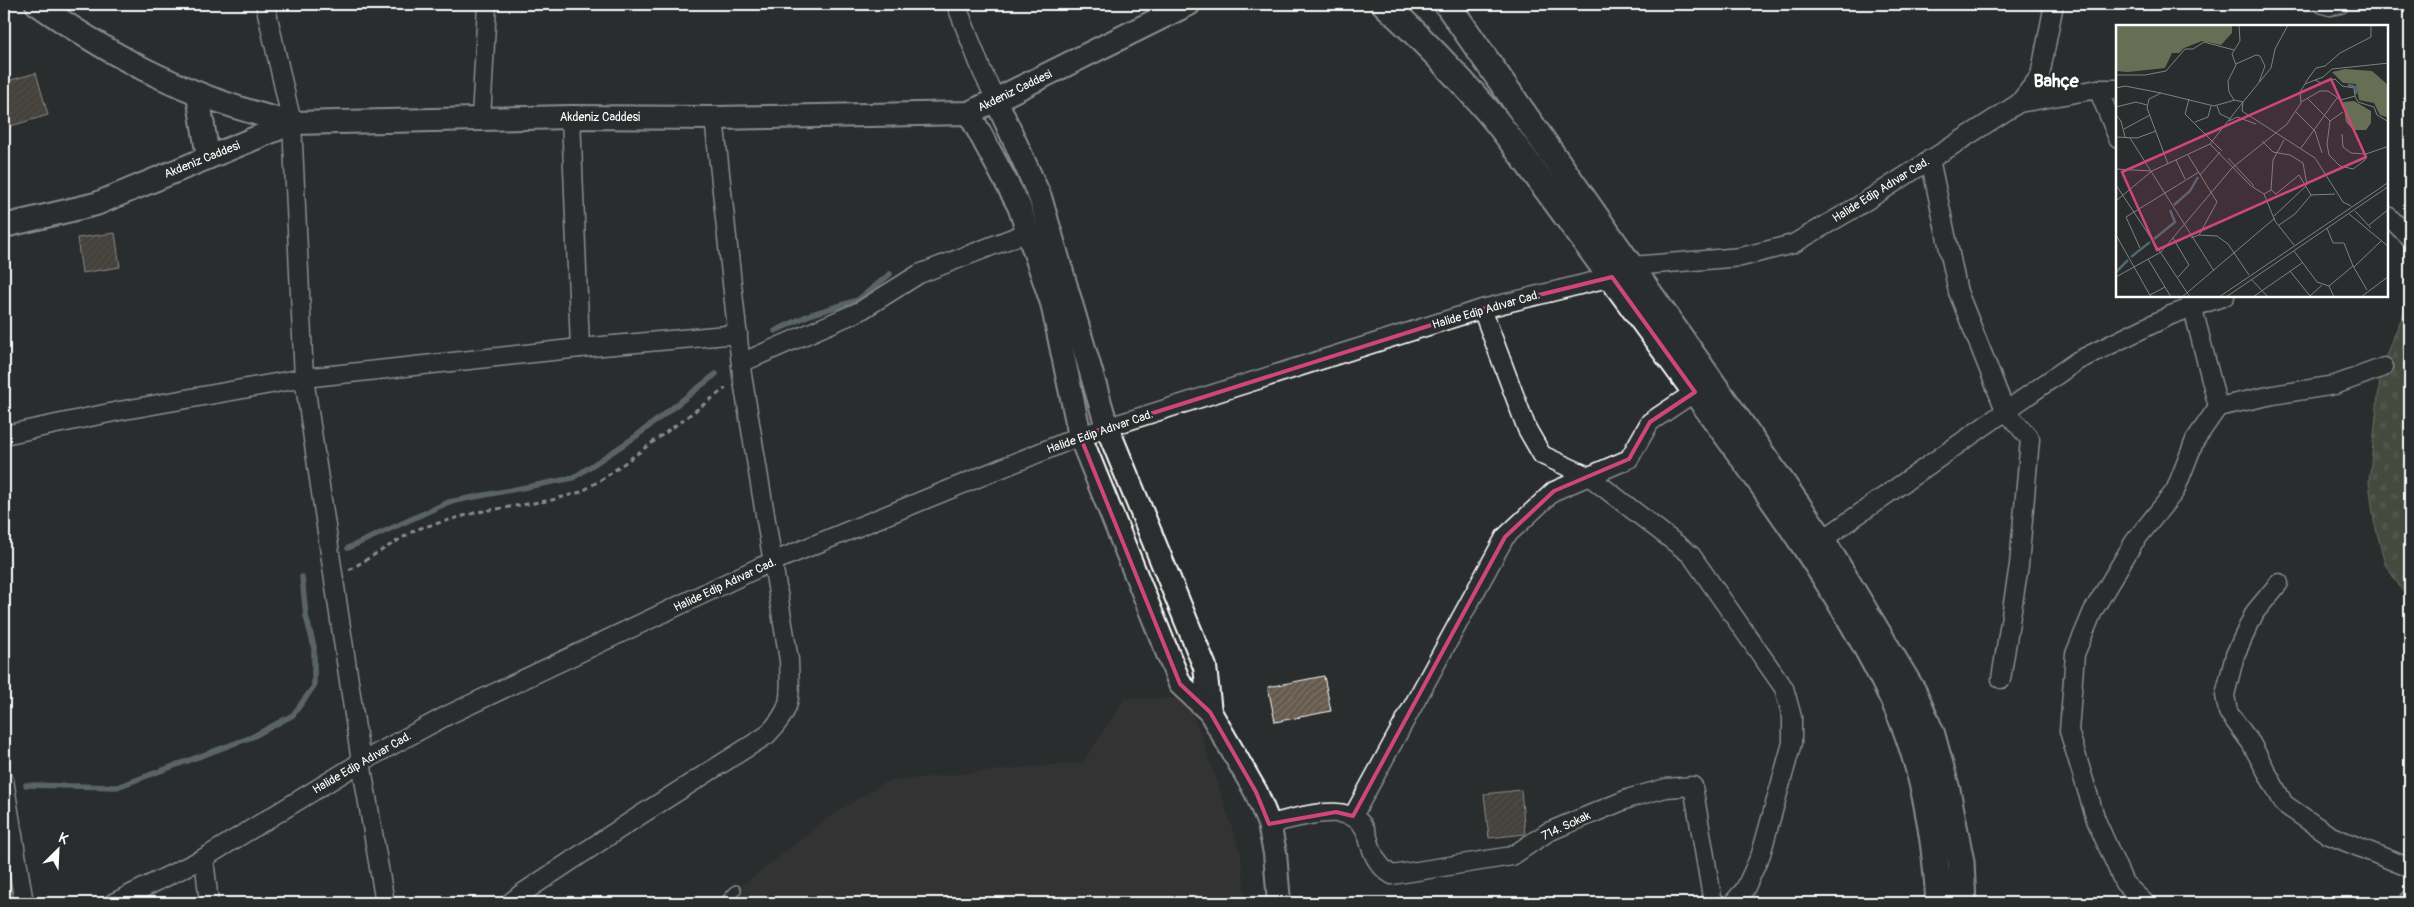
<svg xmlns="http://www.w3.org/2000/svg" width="2414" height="907" viewBox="0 0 2414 907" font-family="Pangolin,sans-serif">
<defs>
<pattern id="cemetery-stones" width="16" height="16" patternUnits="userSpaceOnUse" patternTransform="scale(1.25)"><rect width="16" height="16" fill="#686e53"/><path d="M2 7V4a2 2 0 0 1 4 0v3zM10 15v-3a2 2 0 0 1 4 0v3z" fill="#7f846d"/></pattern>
<pattern id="building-hatch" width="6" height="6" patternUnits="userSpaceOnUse" patternTransform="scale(1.25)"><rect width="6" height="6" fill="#665a4d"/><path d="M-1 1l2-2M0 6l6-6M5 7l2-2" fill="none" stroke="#7d7368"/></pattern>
</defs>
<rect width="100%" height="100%" fill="#2a2d2e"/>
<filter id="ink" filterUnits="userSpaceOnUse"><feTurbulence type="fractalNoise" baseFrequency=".02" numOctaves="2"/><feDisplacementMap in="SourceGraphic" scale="10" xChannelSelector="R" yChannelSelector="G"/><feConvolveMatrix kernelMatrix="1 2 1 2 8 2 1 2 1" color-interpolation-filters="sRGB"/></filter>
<g filter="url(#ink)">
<!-- built -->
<path fill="#3c3a37" d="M 1125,698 L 1185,699 L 1202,736 L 1241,855 L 1246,903 L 724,903 L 736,890 L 836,812 L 887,781 L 1083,762 Z"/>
<!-- cemetery -->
<path fill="url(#cemetery-stones)" stroke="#b4b6a9" d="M 2410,299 L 2410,596 L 2404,593 L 2385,564 L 2374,521 L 2369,482 L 2380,378 L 2393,338 Z"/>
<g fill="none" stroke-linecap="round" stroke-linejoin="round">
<!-- stream -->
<g stroke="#94a4aa" stroke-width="5.5">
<path d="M 775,331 L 809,315 L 858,300 L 890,274"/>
<path d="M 348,548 L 449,502 L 573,478 L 635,437 L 716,374"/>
<path d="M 26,785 L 117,787 L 252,737 L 293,715 L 314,686 L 314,647 L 306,616 L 302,577"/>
</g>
</g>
<!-- building -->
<g fill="url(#building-hatch)" stroke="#fff">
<path d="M 36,73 L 48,115 L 4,128 L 4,82 Z"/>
<path d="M 115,233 L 120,267 L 82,273 L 77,238 Z"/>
<path d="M 1324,676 L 1331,711 L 1275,722 L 1268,687 Z"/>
<path d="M 1521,790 L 1525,834 L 1489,838 L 1484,794 Z"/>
</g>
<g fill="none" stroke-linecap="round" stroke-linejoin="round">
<!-- service casing -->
<g stroke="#fff" stroke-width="12">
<path id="service" d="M 724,903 L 736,890"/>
</g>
<!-- minor casing -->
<g stroke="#fff" stroke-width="21">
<g id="minor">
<path d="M 265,4 L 292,123 L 304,378 L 361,762 L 385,903"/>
<path d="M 956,4 L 982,71 L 996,100"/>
<path d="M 2323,4 L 2330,6 L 2340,4"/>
<path d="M 2098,89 L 2118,138"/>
<path d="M 2019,103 L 2098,89 L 2118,89"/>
<path d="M 571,117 L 580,348"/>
<path d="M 481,120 L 487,4"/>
<path d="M 1930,159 L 1958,292 L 2005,410 L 2030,439 L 2019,565 L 2001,679"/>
<path d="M 2388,216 L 2410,238"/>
<path d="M 2190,297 L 2218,407"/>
<path d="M 1482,309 L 1527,429 L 1542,455 L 1590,477 L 1691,555 L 1784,688 L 1792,717 L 1792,743 L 1761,854 L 1745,889 L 1733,903"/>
<path d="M 741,363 L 860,311 L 919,274 L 1028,232"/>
<path d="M 4,435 L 119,411 L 304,378 L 580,348 L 738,334"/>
<path d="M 1822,540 L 2077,361 L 2171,315 L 2225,296"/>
<path d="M 2279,583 L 2255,612 L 2235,655 L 2225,695 L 2228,712 L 2251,743 L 2284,804 L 2329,835 L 2410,868"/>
<path d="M 4,780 L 24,903"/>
<path d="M 1353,816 L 1505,537 L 1554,491 L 1629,459 L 1650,422 L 1695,392"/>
<path d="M 1269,824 C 1299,818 1357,796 1368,837 C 1372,853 1377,866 1392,875 L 1512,856 L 1548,832 L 1630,798 L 1666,788 L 1693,786 L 1713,903"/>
<path d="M 204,858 L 209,903"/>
<path d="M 113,903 L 204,858 L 361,762 L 446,716 L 760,567 L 1080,436 L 1482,309 L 1612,277 L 1632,266 L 1741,257 L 1793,244 L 1855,208 L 2019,103 L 2040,76 L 2054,4"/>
<path d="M 510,903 L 521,894 L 639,816 L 767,735 C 794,707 790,697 789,660 L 742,375 L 714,118"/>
<path d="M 2145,903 L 2124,883 L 2096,820 L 2069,731 L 2075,654 L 2093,611 L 2134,542 L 2175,491 L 2195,440 L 2218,407 L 2273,395 L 2335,385 L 2384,367"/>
<path d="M 2408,903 L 2410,899"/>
</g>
</g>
<!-- tertiary casing -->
<g stroke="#fff" stroke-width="26">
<g id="tertiary">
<path d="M 37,4 C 120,62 193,99 292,123"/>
<path d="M 198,95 L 208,157"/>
<path d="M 996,100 L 1040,197 L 1107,427 L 1205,667 L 1210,712"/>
<path d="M 969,113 L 1019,206 L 1052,303 L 1080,436 L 1180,684 L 1210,712 L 1256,792 L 1269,824 L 1275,853 L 1279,903"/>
<path d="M 4,226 L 96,204 L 292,123 L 571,117 L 714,118 L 969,113 L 1189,4"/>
</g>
</g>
<!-- secondary casing -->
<g stroke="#fff" stroke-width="29">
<g id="secondary">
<path d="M 1385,4 C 1420,37 1454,72 1486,109 C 1508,134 1527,163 1548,191 C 1588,246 1629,301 1669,356 C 1749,466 1834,576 1893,699 C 1923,762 1935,834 1939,903"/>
<path d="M 1447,4 L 1822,540 L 1914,693 L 1932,735 L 1947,790 L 1961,862 L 1963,903"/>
</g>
</g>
<!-- path -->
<path stroke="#fff" stroke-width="3" stroke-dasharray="5 4" stroke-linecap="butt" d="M 349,570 L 417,529 L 478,512 L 552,500 L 581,492 L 607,476 L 726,388"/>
<!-- service -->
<use href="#service" stroke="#2a2d2e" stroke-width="9"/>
<!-- minor -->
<use href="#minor" stroke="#2a2d2e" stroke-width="18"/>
<!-- tertiary -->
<use href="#tertiary" stroke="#2a2d2e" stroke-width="22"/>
<!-- secondary -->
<use href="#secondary" stroke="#2a2d2e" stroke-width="25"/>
</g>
</g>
<!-- marked area -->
<path d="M0 0H2414V907H0ZM 1612,277 L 1695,392 L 1650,422 L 1629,459 L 1554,491 L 1505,537 L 1353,816 L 1336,812 L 1269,824 L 1256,792 L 1210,712 L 1180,684 L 1080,436 L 1482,309 Z" fill="#2a2d2e" fill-opacity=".55" fill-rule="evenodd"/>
<path fill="none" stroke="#ce467c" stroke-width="4" stroke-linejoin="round" d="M 1612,277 L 1695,392 L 1650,422 L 1629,459 L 1554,491 L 1505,537 L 1353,816 L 1336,812 L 1269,824 L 1256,792 L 1210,712 L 1180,684 L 1080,436 L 1482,309 Z"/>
<g text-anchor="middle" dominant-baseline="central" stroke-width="5" stroke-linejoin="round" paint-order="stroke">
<!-- street labels -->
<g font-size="12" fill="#fff" stroke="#2a2d2e">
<text transform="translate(1015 91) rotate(-26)">Akdeniz Caddesi</text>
<text x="600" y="117">Akdeniz Caddesi</text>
<text transform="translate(202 160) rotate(-22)">Akdeniz Caddesi</text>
<text transform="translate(1881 190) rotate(-32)">Halide Edip Adıvar Cad.</text>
<text transform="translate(1486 310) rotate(-16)">Halide Edip Adıvar Cad.</text>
<text transform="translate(1100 432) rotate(-19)">Halide Edip Adıvar Cad.</text>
<text transform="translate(725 585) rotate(-25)">Halide Edip Adıvar Cad.</text>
<text transform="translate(362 763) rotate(-30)">Halide Edip Adıvar Cad.</text>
<text transform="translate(1566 826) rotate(-25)">714. Sokak</text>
</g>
<!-- district labels -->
<g font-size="18" font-weight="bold" fill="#fff" stroke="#2a2d2e">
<text x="2056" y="81">Bahçe</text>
</g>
</g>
<!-- overview -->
<g transform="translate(2116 25)">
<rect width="272" height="272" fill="#2a2d2e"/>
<path d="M 0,0 L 116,0 L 116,8 L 105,20 L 86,16 L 68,23 L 63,28 L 56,28 L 49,43 L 12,47 L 0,46 Z" fill="#686e53"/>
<path d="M 229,44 L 256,46 L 272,60 L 271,92 L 264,90 L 258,78 L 243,75 L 240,59 L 227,58 L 216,47 ZM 238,76 L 255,86 L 255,98 L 250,105 L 237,105 L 230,97 L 227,77 Z" fill="#686e53"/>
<path fill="none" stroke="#4d6872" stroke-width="2.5" d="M 232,60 L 240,62 L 240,69M 58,180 L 74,166 L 82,152M 38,214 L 59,197 L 54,185M 15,232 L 34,217M 0,247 L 12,235"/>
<path fill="none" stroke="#7f8182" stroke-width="1" d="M 172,0 L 159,24 L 155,43 L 127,77 L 126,86 L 199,133 L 227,177 L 235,181M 120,39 L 140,30 L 144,31 L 149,41 L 143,57M 0,50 L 29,50 L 50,46 L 69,24 L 77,24 L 88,17 L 118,25M 199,55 L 205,58 L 219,54 L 226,61 L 238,63 L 239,71M 189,58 L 200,43 L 209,41 L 224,28 L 255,12 L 255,0M 0,63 L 9,61 L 45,68M 191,73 L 214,96M 73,74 L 69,89 L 106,126M 118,75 L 113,67 L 112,56 L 120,40 L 116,29 L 124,16 L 123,0M 185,77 L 204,66 L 212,66 L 225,75 L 239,71 L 242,77 L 258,82 L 261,90 L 273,97M 101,81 L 104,89 L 115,94M 0,82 L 20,77 L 31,80M 179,86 L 199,106 L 206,128M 227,87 L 214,96 L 211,119 L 213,130 L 224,141 L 237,144 L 249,135 L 250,129 L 273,121M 0,90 L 5,96 L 9,112M 113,96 L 121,92 L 140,99M 79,97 L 92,92 L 95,81M 8,104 L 34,90M 226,109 L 227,122 L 235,128 L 250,129M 0,112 L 21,113 L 40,106M 14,113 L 98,246M 146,116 L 157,127 L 174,130 L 187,138 L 191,160M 94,119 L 135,161 L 148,169 L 159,196 L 178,220M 185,123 L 221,73M 72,130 L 101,177 L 83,210 L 75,213M 112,133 L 138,161M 60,135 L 69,154M 0,144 L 35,146M 84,150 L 104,127M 0,160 L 74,272M 155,165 L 157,135 L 168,115M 148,169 L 155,165 L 160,169 L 183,150 L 195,170 L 219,169M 0,176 L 36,146 L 94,119 L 127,77 L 119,75 L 98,81 L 45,68 L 33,74 L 31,83 L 52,139M 239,186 L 255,203M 233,189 L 273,222M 158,191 L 190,161M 163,200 L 179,189 L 195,170M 253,200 L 273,184M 211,203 L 217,218 L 228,218 L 237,241M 0,210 L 35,272M 83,210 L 101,211 L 112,219 L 133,250M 57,213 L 73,240 L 62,252M 24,223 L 10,192 L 83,147M 178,226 L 201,257 L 213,261 L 218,272M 32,234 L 55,272M 238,242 L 265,216M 174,246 L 194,271 L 206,260M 0,252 L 45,227 L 116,143 L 171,99 L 185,78 L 184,67 L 189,59 L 207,52 L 216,44 L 273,38M 135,254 L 152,272M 213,261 L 237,241 L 251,265M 34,270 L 49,262M 66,272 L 159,193M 103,272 L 273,157M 110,272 L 273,161M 137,272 L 186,238M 245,272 L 273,251"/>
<path fill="#ce467c" fill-opacity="0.15" stroke="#ce467c" stroke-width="2.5" d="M 215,54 L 250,132 L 41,225 L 6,147 Z"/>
<rect width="272" height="272" fill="none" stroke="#fff" stroke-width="2.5"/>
</g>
<!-- margin -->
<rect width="2414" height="907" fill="none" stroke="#2a2d2e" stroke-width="20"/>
<rect x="10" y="10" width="2394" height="887" fill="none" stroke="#fff" stroke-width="2" filter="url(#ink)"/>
<!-- north arrow -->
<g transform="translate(58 850) rotate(24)" stroke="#2a2d2e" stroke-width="4" paint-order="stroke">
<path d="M0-4L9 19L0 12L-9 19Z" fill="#ffffff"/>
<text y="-8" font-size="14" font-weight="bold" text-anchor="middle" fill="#ffffff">K</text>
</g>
</svg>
